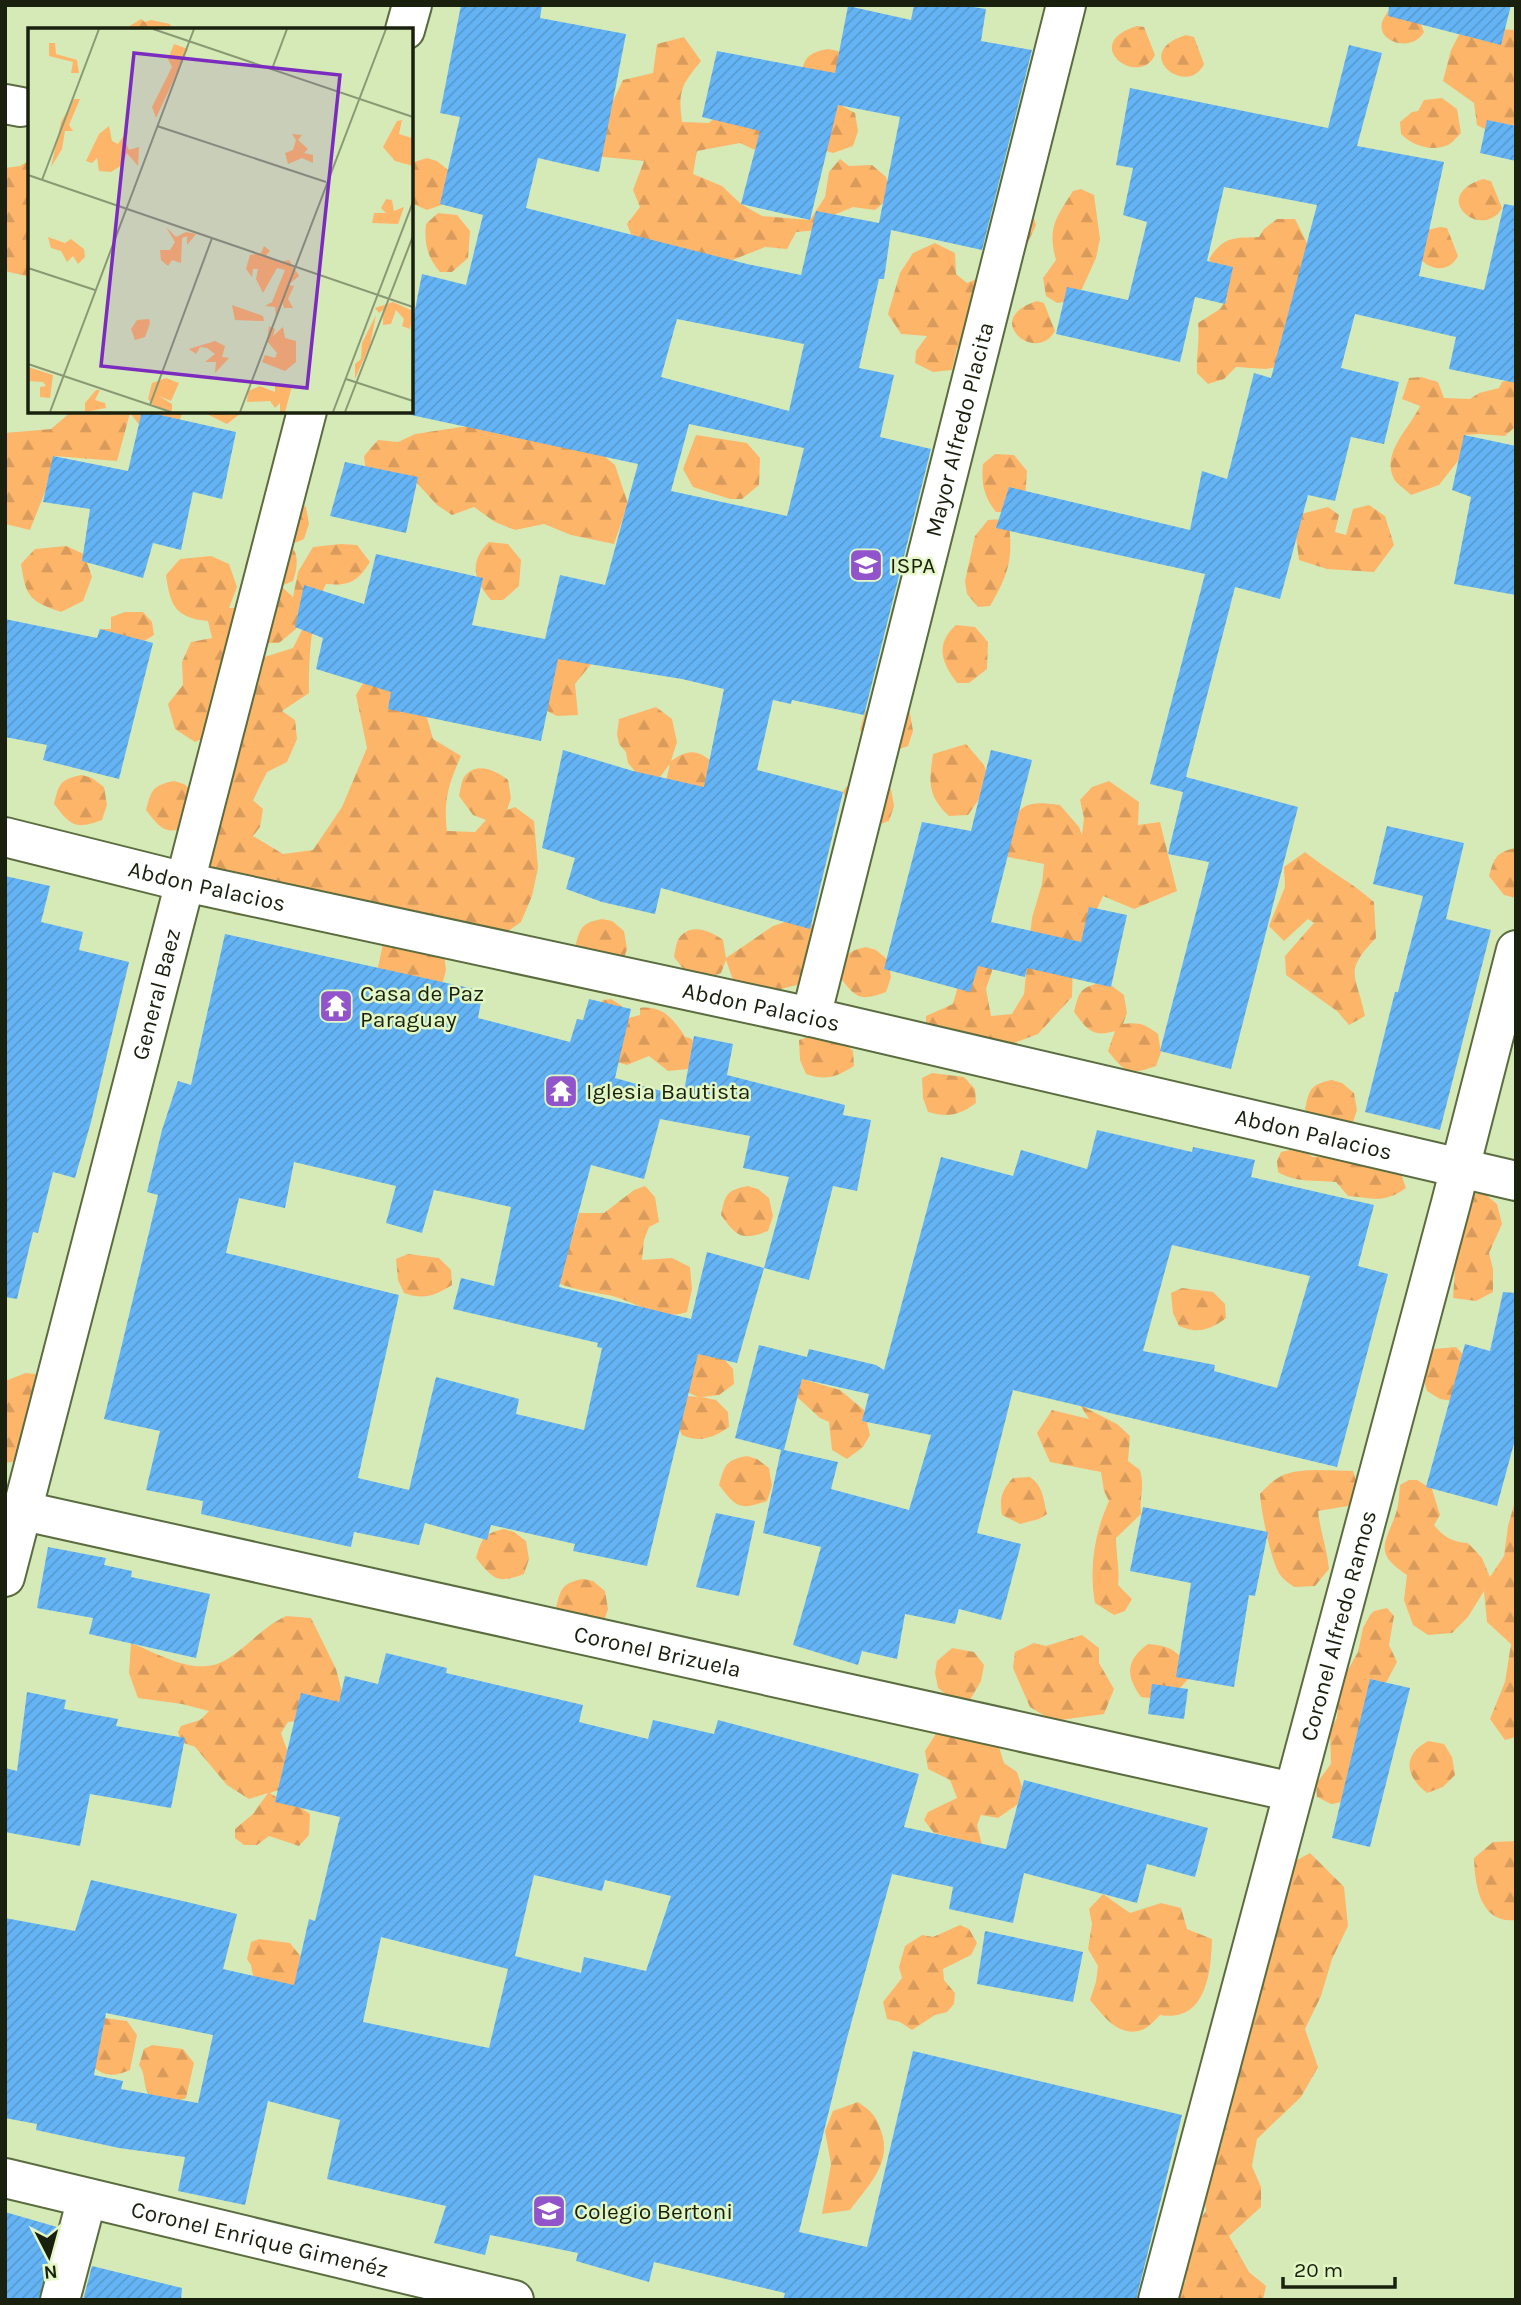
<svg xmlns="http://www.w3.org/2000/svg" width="1521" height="2305" viewBox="0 0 1521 2305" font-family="Karla,sans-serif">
<defs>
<pattern id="forest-firs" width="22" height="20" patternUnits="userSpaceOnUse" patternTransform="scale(1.75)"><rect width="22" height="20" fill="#fdb56a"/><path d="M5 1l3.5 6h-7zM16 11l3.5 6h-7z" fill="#d89b5b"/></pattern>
<pattern id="building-hatch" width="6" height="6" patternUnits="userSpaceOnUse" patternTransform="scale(1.75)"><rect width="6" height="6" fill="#64b4f5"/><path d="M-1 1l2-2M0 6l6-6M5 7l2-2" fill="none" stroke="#569ad1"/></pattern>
</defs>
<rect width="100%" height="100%" fill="#d6eab8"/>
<!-- forest -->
<g fill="url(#forest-firs)" fill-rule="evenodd">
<path d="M 1414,5 L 1424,32 C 1411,55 1369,40 1385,16 C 1392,4 1400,5 1414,5 Z"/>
<path d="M 141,19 L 145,22 L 151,20 L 170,24 L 172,30 L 128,30 L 128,27 Z"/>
<path d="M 1137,26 L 1144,27 L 1155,55 C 1139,89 1078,44 1137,26 Z"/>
<path d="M 1463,27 L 1516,30 L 1516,123 L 1496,135 L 1477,125 L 1474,103 L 1443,81 L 1451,50 Z"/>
<path d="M 1186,35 L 1194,37 L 1204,64 C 1188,99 1128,53 1186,35 Z"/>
<path d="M 684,37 L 701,61 C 681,86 678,91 682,122 L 709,123 L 733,100 L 768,112 L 755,150 L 740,143 L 697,151 L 693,174 L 722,186 L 741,204 L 762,216 L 810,220 L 825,197 L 829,172 L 840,159 L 849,166 L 872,165 L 886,177 L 891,196 L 875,210 L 853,207 L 836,214 L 820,230 L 796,232 L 787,249 L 765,247 L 710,269 L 635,245 L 627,224 L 640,207 L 633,190 L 644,161 L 594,156 L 612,103 L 623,80 L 653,73 L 657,44 Z"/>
<path d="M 828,49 L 838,51 L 849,61 L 852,79 L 800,78 C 805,58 806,53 828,49 Z"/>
<path d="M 1442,98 L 1457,109 L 1461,133 C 1457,137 1452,143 1448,145 C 1432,152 1413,146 1401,134 L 1400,122 L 1412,112 L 1418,111 L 1424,100 Z"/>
<path d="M 833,101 L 855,113 L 858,131 L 853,146 L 833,153 L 820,149 Z"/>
<path d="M 427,158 L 437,161 L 448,170 L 447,203 L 427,210 L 411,203 L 411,163 Z"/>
<path d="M 30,160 L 30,277 L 5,271 L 5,168 L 20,166 Z"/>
<path d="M 1483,179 L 1491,181 L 1502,208 C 1483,242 1427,197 1483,179 Z"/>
<path d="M 1081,189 L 1094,195 L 1100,239 L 1096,258 L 1082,289 L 1071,301 L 1057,303 L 1046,296 L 1043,278 L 1056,260 C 1047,227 1056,218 1073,191 Z"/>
<path d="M 1031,208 L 1036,225 L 1014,273 L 993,345 L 957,348 L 952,370 L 933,372 L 915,363 L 916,351 L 927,336 L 901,334 L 888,314 L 900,273 L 913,253 L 935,243 L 955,253 L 956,274 L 967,283 L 981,277 L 984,248 L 988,242 Z"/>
<path d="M 438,213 L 457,215 L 470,231 L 468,258 L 452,272 L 440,272 C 427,257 424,243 426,224 Z"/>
<path d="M 1277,219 L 1295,219 L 1307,243 L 1312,267 L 1290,364 L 1266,369 L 1236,367 L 1224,379 L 1208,384 L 1197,373 C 1196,356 1200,340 1198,323 L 1220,309 L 1227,299 L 1209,259 C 1224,236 1233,238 1259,237 L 1264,229 Z"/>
<path d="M 1440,227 L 1447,228 L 1458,256 C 1448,275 1427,270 1416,254 L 1428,230 Z"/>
<path d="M 1037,301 L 1044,303 L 1055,331 C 1036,365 980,319 1037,301 Z"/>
<path d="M 1421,377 L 1438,382 L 1444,398 L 1470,399 L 1479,393 L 1499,388 L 1502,382 L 1516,378 L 1516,426 L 1505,436 L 1479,434 L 1464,435 L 1465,452 L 1439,485 L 1411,495 C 1406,490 1397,484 1394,479 C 1381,452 1410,428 1420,406 L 1402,399 L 1409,378 Z"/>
<path d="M 72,411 L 181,411 L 182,414 L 177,428 L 144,431 L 130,413 L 117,461 L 54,456 L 45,492 L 30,530 L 5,524 L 5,433 L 51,429 Z"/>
<path d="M 201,411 L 244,411 L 227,424 Z"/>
<path d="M 461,427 L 489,427 L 580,436 L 615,465 L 628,504 L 614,544 L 571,535 L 544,524 L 515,530 L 495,522 L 474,507 L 452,515 L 437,505 L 416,482 L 366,473 L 364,456 L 378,440 L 398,442 L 415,434 Z"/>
<path d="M 696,435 L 747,443 L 760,458 L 759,485 L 742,499 L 730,499 L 693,487 L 683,469 Z"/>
<path d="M 995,454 L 1014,455 L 1027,471 L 1025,498 L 1008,512 L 996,512 C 984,497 981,484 983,464 Z"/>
<path d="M 271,498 L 294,498 L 306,507 L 309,524 L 304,539 L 290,545 C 300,554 297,569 293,581 L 281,586 L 293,597 L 298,572 L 313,547 L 341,544 L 357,545 L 370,562 C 357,582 350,586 326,584 C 310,617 309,657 309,693 L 282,711 L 295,720 L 297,739 L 287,762 L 267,772 L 253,800 L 263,809 L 260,827 L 253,836 L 283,854 L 313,850 L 342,807 L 367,748 L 356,695 L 365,680 L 415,675 L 433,739 L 461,756 C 449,783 443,801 447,831 L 475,832 L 486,820 L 473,815 L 459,796 C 460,791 461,784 463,779 C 474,760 496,770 508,780 L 511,798 L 507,810 L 515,807 L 534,821 L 538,868 L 532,896 L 521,922 L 478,953 L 273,916 L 234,915 L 196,841 L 219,731 L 195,742 L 175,729 L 168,704 L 183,685 L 182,662 L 191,642 L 212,638 L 208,621 C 175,618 170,605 166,575 L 180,559 L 211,556 L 229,564 L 237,587 L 229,608 L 239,608 L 259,584 L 245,566 C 249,551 251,542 267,538 L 257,524 L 261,505 ZM 298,611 L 303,628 L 293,648 L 255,660 L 267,643 L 279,643 L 296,629 Z"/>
<path d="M 1369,505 L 1385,516 L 1394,545 L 1374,572 L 1327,569 L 1299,560 L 1296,537 L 1301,514 L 1328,507 L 1339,515 L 1335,532 L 1346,535 L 1353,509 Z"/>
<path d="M 1008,519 C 1014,556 1009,574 990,606 L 978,607 L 967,594 L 965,581 L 975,536 L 988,520 Z"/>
<path d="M 489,542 L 508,544 L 521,560 L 519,586 L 503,600 L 491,600 C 473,580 469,561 489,542 Z"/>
<path d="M 66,546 L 84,554 L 92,577 L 83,601 L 61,612 C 29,601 26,597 21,564 L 35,549 Z"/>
<path d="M 125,612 L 143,612 L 152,622 L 154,635 L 134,647 L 100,629 L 111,629 L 111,617 Z"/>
<path d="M 956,625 L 975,627 L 988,642 L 987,669 L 969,683 L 957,683 C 941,662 935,644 956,625 Z"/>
<path d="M 554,646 L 591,664 L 575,684 L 578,715 L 557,716 L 547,711 Z"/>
<path d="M 875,704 L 898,704 L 910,713 L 913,731 L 908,746 C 881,756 878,752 860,730 L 865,712 Z"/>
<path d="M 656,707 L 672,719 L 677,742 L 671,761 C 690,748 698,750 715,764 L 713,797 L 666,781 L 670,764 L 658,779 L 638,775 L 628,763 L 626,752 L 619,744 L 617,734 L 619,719 Z"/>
<path d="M 966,744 L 984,765 L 990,783 L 968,815 L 949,816 C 927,796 929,782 933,754 Z"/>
<path d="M 82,775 L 92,778 L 104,787 L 107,805 L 102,820 C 75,830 71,826 54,804 C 59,784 60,779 82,775 Z"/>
<path d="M 856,780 L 879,780 L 891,789 L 894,806 L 889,821 L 869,828 L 856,824 L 843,792 L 846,787 Z"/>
<path d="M 174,781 L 184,784 L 195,793 L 193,825 C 166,835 163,832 146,810 C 151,790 153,785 174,781 Z"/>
<path d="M 1109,781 L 1139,802 L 1138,825 L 1160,822 L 1177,891 L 1134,909 L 1103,896 L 1073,961 L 1072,997 L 1038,1034 L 1006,1046 L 926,1033 L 926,1016 L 953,1004 L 966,957 L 995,962 L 986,989 L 991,1016 L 1012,1014 L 1024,994 L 1032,918 L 1042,884 L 1044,864 L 1008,857 L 1003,841 C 1020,807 1019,799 1060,805 L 1079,827 L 1082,835 L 1084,818 L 1080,800 L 1092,787 Z"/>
<path d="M 1516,848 L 1516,898 L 1504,895 L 1489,876 C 1494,858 1496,852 1516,848 Z"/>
<path d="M 1305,852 C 1327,870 1353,883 1374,902 L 1376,938 C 1342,973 1357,975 1365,1016 L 1349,1025 L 1337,1011 L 1286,975 L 1285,956 L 1314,923 L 1308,919 L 1284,941 L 1269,926 L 1285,887 L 1284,867 Z"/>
<path d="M 602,919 L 612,921 L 624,931 L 627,949 L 622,964 L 575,948 C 580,928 581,923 602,919 Z"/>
<path d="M 794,919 L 812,924 L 832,934 L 815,967 L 797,985 L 752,996 L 733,980 L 726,960 L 721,973 C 694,983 691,979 674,957 C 675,952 676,944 678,940 C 689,921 711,931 723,940 L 726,958 L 773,926 Z"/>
<path d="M 383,944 L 444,955 L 446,970 L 440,993 L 384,986 L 378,967 Z"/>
<path d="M 866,947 L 876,950 L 888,960 L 891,977 L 886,992 C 859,1002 856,998 839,976 C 844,956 845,952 866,947 Z"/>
<path d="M 1101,983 L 1112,986 L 1124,995 L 1127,1013 L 1123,1024 C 1139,1022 1145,1024 1158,1034 L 1161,1052 L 1156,1066 C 1128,1076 1126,1073 1108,1051 L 1115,1031 C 1092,1038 1087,1029 1074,1012 C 1079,992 1080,987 1101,983 Z"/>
<path d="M 611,999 L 622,1006 L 628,1018 L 640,1015 L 640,1008 C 662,1005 675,1020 685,1037 L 690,1038 L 702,1049 L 688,1069 L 668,1071 L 649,1056 L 627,1065 L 610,1060 L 597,1007 L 603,1000 Z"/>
<path d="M 810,1036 L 841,1039 L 853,1051 L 854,1066 C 837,1077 825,1081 806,1074 L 800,1060 L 799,1040 Z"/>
<path d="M 932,1073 L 964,1077 L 975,1089 L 976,1103 C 960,1115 948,1118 928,1112 L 923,1098 L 922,1078 Z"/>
<path d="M 1332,1080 L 1342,1083 L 1354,1093 L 1357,1110 L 1352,1125 L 1319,1128 L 1305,1109 C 1309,1089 1311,1084 1332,1080 Z"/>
<path d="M 1290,1150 L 1305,1152 L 1313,1157 L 1335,1155 L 1399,1168 L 1406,1188 C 1383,1204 1375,1198 1348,1196 L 1336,1182 C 1315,1180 1296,1183 1278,1172 L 1277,1161 L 1281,1152 Z"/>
<path d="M 645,1186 L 655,1197 L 659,1222 L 649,1227 L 644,1240 L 642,1260 L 672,1258 L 690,1267 L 692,1289 L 687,1312 C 658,1322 636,1301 608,1295 C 591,1292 576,1290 560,1284 L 555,1268 L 555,1249 L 575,1228 L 579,1213 L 604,1213 L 634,1190 Z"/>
<path d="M 748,1186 L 758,1189 L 769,1198 L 773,1216 L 768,1231 C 741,1241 737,1237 721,1215 C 725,1195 726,1190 748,1186 Z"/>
<path d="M 1467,1193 L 1485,1194 L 1497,1204 L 1502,1224 L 1489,1253 L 1493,1269 L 1493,1292 L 1476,1301 L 1453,1298 L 1455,1269 L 1439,1248 Z"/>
<path d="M 408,1254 L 439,1258 L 451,1270 L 452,1285 C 435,1296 423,1300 404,1293 L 398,1280 L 396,1259 Z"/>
<path d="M 1182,1288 L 1213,1292 L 1225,1304 L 1226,1318 C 1210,1330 1198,1334 1179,1326 L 1173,1313 L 1171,1293 Z"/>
<path d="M 1456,1347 L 1474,1366 L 1459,1402 L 1440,1399 L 1427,1391 C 1421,1372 1422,1364 1434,1349 Z"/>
<path d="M 691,1353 L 722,1357 L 733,1369 L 734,1384 L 719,1395 L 702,1397 L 716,1400 L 728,1412 L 729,1427 C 713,1438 700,1443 682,1435 L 676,1422 L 686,1396 L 698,1397 L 687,1392 Z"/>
<path d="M 26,1373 L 44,1375 L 19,1461 L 5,1463 L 5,1381 Z"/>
<path d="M 802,1379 L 840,1390 L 864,1410 L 870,1435 L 863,1447 L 847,1459 L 832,1450 L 829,1422 L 820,1418 L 797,1397 Z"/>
<path d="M 1080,1405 L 1117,1424 L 1130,1436 L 1128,1461 L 1140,1470 C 1145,1489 1139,1496 1141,1514 L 1116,1538 C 1116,1553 1120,1572 1118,1585 L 1132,1599 L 1125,1611 L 1114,1615 L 1095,1603 C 1089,1568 1094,1534 1109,1501 L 1104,1491 L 1101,1472 L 1050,1462 L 1037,1433 L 1052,1410 L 1089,1419 Z"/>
<path d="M 747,1456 L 757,1459 L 769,1468 L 772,1486 L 767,1501 C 739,1511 736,1507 719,1485 C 725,1465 725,1460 747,1456 Z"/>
<path d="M 1316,1470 L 1353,1471 L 1361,1497 L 1348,1506 L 1318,1511 C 1320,1530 1327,1549 1329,1569 L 1315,1586 L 1294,1587 C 1290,1584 1284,1580 1281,1576 C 1271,1564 1261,1510 1260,1494 C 1279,1473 1288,1471 1316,1470 Z"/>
<path d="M 1030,1477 C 1044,1487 1043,1499 1047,1514 L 1039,1519 L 1020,1524 L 1002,1515 C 999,1498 1002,1490 1013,1478 Z"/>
<path d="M 1409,1480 L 1417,1480 L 1432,1489 L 1440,1515 L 1434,1525 C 1444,1537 1452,1542 1468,1543 L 1482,1558 L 1490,1577 L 1504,1556 L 1508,1526 L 1516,1498 L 1516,1737 L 1505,1740 L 1490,1719 L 1505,1682 L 1511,1644 L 1487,1622 L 1484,1591 L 1468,1617 L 1452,1633 L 1428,1635 L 1413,1625 L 1404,1600 L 1407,1575 C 1373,1552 1385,1545 1396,1513 C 1399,1505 1399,1494 1400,1485 Z"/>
<path d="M 504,1529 L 514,1532 L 526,1541 L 529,1559 L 524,1574 C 497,1584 494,1580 476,1558 C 482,1538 483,1534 504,1529 Z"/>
<path d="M 583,1579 L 593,1581 L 605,1591 L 608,1609 L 603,1624 L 570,1626 L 556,1608 C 561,1588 562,1583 583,1579 Z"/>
<path d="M 1387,1608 L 1394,1616 L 1389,1645 L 1397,1662 L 1387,1681 L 1377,1693 L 1343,1802 L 1331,1804 L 1317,1797 L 1316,1784 L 1331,1764 L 1330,1730 L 1337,1718 L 1339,1686 L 1358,1652 L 1363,1628 L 1370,1615 L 1374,1611 Z"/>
<path d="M 286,1616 L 311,1618 L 336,1669 L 342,1692 L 336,1709 L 305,1720 L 288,1722 L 281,1733 L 294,1770 L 278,1790 L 270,1793 L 287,1804 L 301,1808 L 310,1814 L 309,1835 L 299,1846 L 269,1836 L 257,1845 L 244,1845 L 235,1838 L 235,1829 L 253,1814 L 268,1793 L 249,1799 L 227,1785 L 195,1747 L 181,1742 L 178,1732 L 181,1726 L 200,1720 L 209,1711 L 182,1704 L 138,1698 L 129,1673 L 131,1643 C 162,1655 198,1679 229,1658 C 251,1644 261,1628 286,1616 Z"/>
<path d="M 1082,1635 L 1099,1648 L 1099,1663 L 1114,1689 L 1104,1714 L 1053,1721 L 1030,1707 L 1013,1668 L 1015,1652 L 1034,1643 L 1046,1646 Z"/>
<path d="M 1148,1644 C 1173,1646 1184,1653 1188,1679 C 1172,1699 1165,1700 1141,1697 C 1125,1675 1126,1660 1148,1644 Z"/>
<path d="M 952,1648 L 974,1652 L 984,1665 L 981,1681 L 970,1700 L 949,1697 L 938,1688 L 935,1673 L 937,1661 Z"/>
<path d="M 942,1724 L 997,1741 L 1004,1763 L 1017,1772 L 1022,1787 L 1018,1804 L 998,1818 L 981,1815 L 977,1825 L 982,1845 L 954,1850 L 956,1838 L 934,1833 L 924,1820 L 928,1812 L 957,1798 L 950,1780 L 928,1769 L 925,1751 Z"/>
<path d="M 1428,1741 L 1444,1744 L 1452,1757 L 1455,1775 L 1443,1787 L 1427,1793 C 1405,1776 1402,1755 1428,1741 Z"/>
<path d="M 1516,1841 L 1516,1920 C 1480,1924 1475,1886 1474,1858 L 1493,1842 Z"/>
<path d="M 1310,1853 L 1344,1887 L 1348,1926 L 1332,1959 L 1321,1996 L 1305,2029 L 1318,2067 L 1301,2097 L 1257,2139 L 1252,2166 L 1261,2187 L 1261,2207 L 1229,2236 L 1249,2272 L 1266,2286 L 1263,2300 L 1167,2300 L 1186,2281 L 1174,2264 L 1180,2248 L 1206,2211 L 1202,2176 L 1222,2144 L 1217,2130 L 1284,1867 Z"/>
<path d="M 1103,1894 L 1130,1913 L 1161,1903 L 1181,1908 L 1187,1929 L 1212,1939 C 1211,1973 1206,2023 1160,2015 C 1155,2020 1148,2028 1142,2030 C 1118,2038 1103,2015 1090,2000 L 1096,1982 L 1098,1966 L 1088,1949 L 1092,1924 L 1089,1909 Z"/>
<path d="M 960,1925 L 969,1929 L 977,1943 L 971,1955 L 943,1969 L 944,1980 L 955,1993 L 954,2004 L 947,2012 L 935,2015 L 912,2030 L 900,2022 L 887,2019 L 883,2002 L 902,1978 L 899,1967 L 905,1946 L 922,1935 L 933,1937 Z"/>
<path d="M 259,1939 L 290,1943 L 301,1957 L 293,1992 L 255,1987 L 251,1965 L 247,1959 L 251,1942 Z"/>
<path d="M 96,2017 L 127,2021 L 137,2035 L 130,2070 C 114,2077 104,2077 91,2065 Z"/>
<path d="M 152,2045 L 183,2049 L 194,2063 L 186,2098 C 174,2103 156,2108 148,2093 C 143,2085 146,2074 139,2065 L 144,2049 Z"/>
<path d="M 858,2102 C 872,2112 875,2114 881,2131 C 893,2162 868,2186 850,2210 L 822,2214 L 831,2164 L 825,2131 L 833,2111 Z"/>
</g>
<!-- building -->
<g fill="url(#building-hatch)" fill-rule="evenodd">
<path d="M 461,5 L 542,5 L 540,18 L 626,34 L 599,172 L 538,158 L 526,208 L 747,264 L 801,275 L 816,211 L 879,223 L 900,117 L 838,105 L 810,220 L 741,204 L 760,131 L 702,117 L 717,51 L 835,73 L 848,6 L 911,20 L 914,5 L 961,5 L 986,9 L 981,41 L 1032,50 L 982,250 L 891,230 L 884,279 L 879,279 L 859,368 L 894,375 L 880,437 L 931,449 L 864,715 L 792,700 L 791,704 L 773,700 L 757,770 L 843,792 L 810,929 L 661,888 L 655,914 L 602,902 L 566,889 L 575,858 L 542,848 L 563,750 L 633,771 L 704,787 L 724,689 L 682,679 L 558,659 L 541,741 L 388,709 L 391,692 L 316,669 L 323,638 L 295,627 L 304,585 L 364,604 L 376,554 L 483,578 L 472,625 L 545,639 L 560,575 L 605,585 L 638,464 L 411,415 L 411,330 L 422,274 L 466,285 L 483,215 L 440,204 L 460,117 L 440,113 ZM 677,319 L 804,344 L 789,411 L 661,377 ZM 689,424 L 804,448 L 787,516 L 671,491 Z"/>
<path d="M 1389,5 L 1511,5 L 1501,45 L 1388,16 Z"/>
<path d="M 1349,45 L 1382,53 L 1357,146 L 1444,162 L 1419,276 L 1484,290 L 1504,204 L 1516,206 L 1516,383 L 1449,369 L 1456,337 L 1355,314 L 1341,368 L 1399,382 L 1384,444 L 1351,437 L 1335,501 L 1308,495 L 1280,599 L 1235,587 L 1186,777 L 1298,807 L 1231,1069 L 1160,1051 L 1209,862 L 1168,854 L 1183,792 L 1150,784 L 1205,574 L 996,528 L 1009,487 L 1190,530 L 1202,471 L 1227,479 L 1254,373 L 1271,378 L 1317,205 L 1224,187 L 1207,261 L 1233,267 L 1225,304 L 1195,297 L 1180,362 L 1056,334 L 1067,287 L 1128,300 L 1147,222 L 1123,215 L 1133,168 L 1116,165 L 1130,88 L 1328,128 Z"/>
<path d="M 1487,120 L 1516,126 L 1516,161 L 1480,153 Z"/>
<path d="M 142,411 L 236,432 L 222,499 L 193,492 L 181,550 L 153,543 L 143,578 L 82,561 L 90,509 L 43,502 L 53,456 L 128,471 Z"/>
<path d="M 1464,435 L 1516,446 L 1516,595 L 1454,584 L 1471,497 L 1452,490 Z"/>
<path d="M 345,462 L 418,477 L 406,533 L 330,516 Z"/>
<path d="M 5,619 L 97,638 L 100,629 L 153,643 L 119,779 L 43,760 L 47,745 L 5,737 Z"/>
<path d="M 991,750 L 1032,760 L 991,922 L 1081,942 L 1089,907 L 1127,915 L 1111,987 L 1027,968 L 1025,977 L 978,966 L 970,992 L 884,969 L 922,822 L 971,831 Z"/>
<path d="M 1387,826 L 1464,843 L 1446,919 L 1491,930 L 1440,1130 L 1365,1112 L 1395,992 L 1398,992 L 1423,896 L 1373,884 Z"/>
<path d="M 5,876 L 50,886 L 41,922 L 83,932 L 79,950 L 129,962 L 91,1122 L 75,1178 L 53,1172 L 38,1233 L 33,1232 L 17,1299 L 5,1297 Z"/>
<path d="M 225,934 L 483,991 L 478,1018 L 570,1042 L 577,1019 L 583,1020 L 589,999 L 631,1009 L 615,1078 L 683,1097 L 694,1036 L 733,1044 L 727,1075 L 845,1105 L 843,1115 L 871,1120 L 857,1191 L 833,1186 L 809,1280 L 764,1268 L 737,1363 L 698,1354 L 647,1566 L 573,1551 L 575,1544 L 491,1525 L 487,1540 L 425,1523 L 419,1545 L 354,1532 L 351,1547 L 201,1514 L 203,1501 L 146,1490 L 160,1431 L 104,1419 L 158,1195 L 147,1192 L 162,1130 L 178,1081 L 191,1085 ZM 660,1119 L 750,1136 L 743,1168 L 789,1177 L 764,1268 L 707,1252 L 691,1319 L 559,1287 L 591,1165 L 644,1179 ZM 294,1162 L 396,1186 L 386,1223 L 422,1233 L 434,1190 L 511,1207 L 494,1286 L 461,1278 L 453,1309 L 598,1343 L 597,1347 L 602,1348 L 584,1430 L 516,1414 L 519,1399 L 436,1377 L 409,1490 L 358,1478 L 399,1295 L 226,1253 L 239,1198 L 285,1208 Z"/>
<path d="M 1097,1130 L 1192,1152 L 1193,1147 L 1255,1160 L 1251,1177 L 1374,1205 L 1358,1266 L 1388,1274 L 1337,1467 L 1013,1390 L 977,1533 L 1021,1544 L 1001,1620 L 959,1609 L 955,1624 L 905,1614 L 897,1659 L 862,1651 L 858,1665 L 793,1645 L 821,1547 L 763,1533 L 781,1450 L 735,1438 L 759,1345 L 807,1357 L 809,1349 L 876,1365 L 884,1370 L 941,1157 L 1013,1176 L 1021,1150 L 1087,1169 ZM 1172,1245 L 1310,1276 L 1277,1388 L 1214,1371 L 1215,1365 L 1143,1351 ZM 802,1379 L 869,1394 L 862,1421 L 931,1435 L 909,1510 L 831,1489 L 838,1462 L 784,1450 Z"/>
<path d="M 1503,1292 L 1516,1293 L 1516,1436 L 1497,1506 L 1426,1487 L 1465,1344 L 1490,1351 Z"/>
<path d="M 1143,1507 L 1268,1532 L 1255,1596 L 1249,1595 L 1234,1687 L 1176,1677 L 1191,1583 L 1130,1571 Z"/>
<path d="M 716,1513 L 755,1521 L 739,1596 L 696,1587 Z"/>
<path d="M 48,1547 L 106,1558 L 104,1565 L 132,1571 L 131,1577 L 210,1594 L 196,1658 L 89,1634 L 93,1618 L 37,1608 Z"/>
<path d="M 386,1653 L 447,1668 L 446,1673 L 583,1705 L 579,1722 L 648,1739 L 653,1720 L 714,1734 L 718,1720 L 919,1774 L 904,1827 L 1006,1849 L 1024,1780 L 1208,1828 L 1195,1877 L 1147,1864 L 1137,1903 L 1024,1873 L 1013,1923 L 949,1909 L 953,1887 L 892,1874 L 846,2042 L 799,2232 L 867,2247 L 913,2051 L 1182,2115 L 1136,2300 L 783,2300 L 785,2293 L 654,2262 L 649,2282 L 576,2261 L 578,2253 L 490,2235 L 485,2255 L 434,2243 L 446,2206 L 327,2179 L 340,2120 L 268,2101 L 245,2205 L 178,2191 L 185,2157 L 119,2148 L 36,2130 L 37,2124 L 5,2118 L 5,1918 L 75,1931 L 91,1880 L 187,1902 L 237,1914 L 223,1969 L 294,1985 L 309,1919 L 315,1921 L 340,1817 L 275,1802 L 301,1693 L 339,1702 L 345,1676 L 378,1684 ZM 534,1875 L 602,1891 L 605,1880 L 671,1896 L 646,1971 L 584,1957 L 581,1973 L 515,1956 ZM 381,1937 L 508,1969 L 489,2048 L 363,2022 ZM 106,2013 L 213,2035 L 198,2103 L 121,2089 L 123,2081 L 94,2075 Z"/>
<path d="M 1370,1679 L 1410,1688 L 1370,1847 L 1332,1838 Z"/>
<path d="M 1152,1684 L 1188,1689 L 1184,1719 L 1148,1714 Z"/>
<path d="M 27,1692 L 66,1700 L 64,1709 L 118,1719 L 116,1726 L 185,1738 L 171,1808 L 90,1794 L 80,1846 L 5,1832 L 5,1768 L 17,1771 Z"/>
<path d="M 985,1931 L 1083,1952 L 1073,2002 L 977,1984 Z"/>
<path d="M 5,2212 L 57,2227 L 39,2300 L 5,2300 Z"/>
<path d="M 92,2266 L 182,2288 L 181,2300 L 83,2300 Z"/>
</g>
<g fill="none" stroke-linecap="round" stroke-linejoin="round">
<!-- minor casing -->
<g stroke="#5b6c40" stroke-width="42">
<g id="minor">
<path d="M 405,30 L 412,5"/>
<path d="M 5,104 L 21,107"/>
<path id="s1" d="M 5,837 L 185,882 L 811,1017 L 1516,1181"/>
<path id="s2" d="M 811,1017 L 1066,5"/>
<path id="s3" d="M 24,1511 L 1293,1792"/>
<path id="s4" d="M 5,1577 L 307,411"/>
<path id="s5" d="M 5,2178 L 514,2300"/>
<path d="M 60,2300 L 87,2198"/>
<path id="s6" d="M 1158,2300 L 1451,1203 L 1516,950"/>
</g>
</g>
<!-- minor -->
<use href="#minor" stroke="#fff" stroke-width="38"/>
</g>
<!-- icons -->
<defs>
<g id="school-square" transform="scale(1.75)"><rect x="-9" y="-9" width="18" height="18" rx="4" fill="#9154ca" stroke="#e3f7c5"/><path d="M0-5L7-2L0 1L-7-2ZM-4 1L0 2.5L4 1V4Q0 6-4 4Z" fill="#fff"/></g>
<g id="temple-square" transform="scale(1.75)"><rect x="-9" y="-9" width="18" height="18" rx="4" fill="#9154ca" stroke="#e3f7c5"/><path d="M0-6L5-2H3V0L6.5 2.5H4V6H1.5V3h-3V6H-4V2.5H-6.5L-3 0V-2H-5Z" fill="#fff"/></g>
</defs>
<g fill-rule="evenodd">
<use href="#school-square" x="866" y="565"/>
<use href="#temple-square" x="336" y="1006"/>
<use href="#temple-square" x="561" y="1091"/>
<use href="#school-square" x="549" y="2211"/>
</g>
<g text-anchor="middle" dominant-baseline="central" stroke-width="5" stroke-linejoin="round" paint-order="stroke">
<!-- street labels -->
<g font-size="23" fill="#19200e" stroke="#e3f7c5">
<text stroke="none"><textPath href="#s2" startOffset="606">Mayor Alfredo Placita</textPath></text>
<text stroke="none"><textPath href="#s1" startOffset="208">Abdon Palacios</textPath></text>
<text stroke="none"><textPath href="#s4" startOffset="602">General Baez</textPath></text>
<text stroke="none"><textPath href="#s1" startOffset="775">Abdon Palacios</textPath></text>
<text stroke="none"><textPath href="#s1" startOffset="1342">Abdon Palacios</textPath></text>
<text stroke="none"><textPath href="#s6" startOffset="698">Coronel Alfredo Ramos</textPath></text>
<text stroke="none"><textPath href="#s3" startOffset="649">Coronel Brizuela</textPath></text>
<text stroke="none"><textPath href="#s5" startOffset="262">Coronel Enrique Gimenéz</textPath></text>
</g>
<!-- poi labels -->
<g font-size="23" fill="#19200e" stroke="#e3f7c5" text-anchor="start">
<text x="890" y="565">ISPA</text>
<text x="360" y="993">Casa de Paz<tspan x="360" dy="26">Paraguay</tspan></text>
<text x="586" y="1091">Iglesia Bautista</text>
<text x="574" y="2211">Colegio Bertoni</text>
</g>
</g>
<!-- overview -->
<g transform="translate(28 28)">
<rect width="385" height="385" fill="#d6eab8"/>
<path d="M 21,15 L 27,15 L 28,26 L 49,32 L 51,45 L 43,45 L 45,34 L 21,28 ZM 146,16 L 160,21 L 128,90 L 124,79 L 144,39 L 140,31 ZM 46,71 L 52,71 L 41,97 L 45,103 L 37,103 L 34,121 L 23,139 L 33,94 ZM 374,92 L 371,106 L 384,110 L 385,138 L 367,133 L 355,119 L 369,93 ZM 81,98 L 84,113 L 90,116 L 100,102 L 98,115 L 101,122 L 111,119 L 110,138 L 99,125 L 94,137 L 83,144 L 71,143 L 69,130 L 64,135 L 58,133 L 71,106 ZM 264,106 L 274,107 L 270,112 L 280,121 L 276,125 L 285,127 L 285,135 L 274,130 L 260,136 L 257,125 L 265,122 L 268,112 ZM 358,171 L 364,172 L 366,183 L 376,179 L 370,196 L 344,195 L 346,185 L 358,185 L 353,180 ZM 138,199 L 148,209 L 158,204 L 168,206 L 159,217 L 159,208 L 154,210 L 153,235 L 144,232 L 140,238 L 133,232 L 132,222 L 142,222 L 147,214 ZM 20,209 L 37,215 L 43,211 L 56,221 L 57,229 L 50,236 L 45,228 L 39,234 L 33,223 L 23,220 ZM 236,218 L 242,223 L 238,227 L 252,234 L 261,232 L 271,248 L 260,257 L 266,258 L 260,271 L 265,280 L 256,280 L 254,273 L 248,289 L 247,279 L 237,278 L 244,274 L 257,242 L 249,240 L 235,265 L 228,251 L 230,241 L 225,241 L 224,249 L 218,241 L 222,227 L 233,225 ZM 365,274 L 385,283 L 382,301 L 374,298 L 376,291 L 368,282 L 363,296 L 355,297 L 355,282 L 351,285 L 347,280 ZM 204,277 L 235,288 L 236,293 L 207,292 ZM 348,287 L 342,317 L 327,351 L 327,336 L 333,331 L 334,315 ZM 109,292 L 121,291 L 122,295 L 117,309 L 107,312 L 103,301 ZM 241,298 L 247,301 L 245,308 L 255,299 L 257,310 L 268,313 L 268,334 L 257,343 L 234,334 L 237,327 L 247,330 L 249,325 L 239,313 ZM 187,313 L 197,318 L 194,329 L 201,330 L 187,345 L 188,334 L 177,334 L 187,326 L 179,320 L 172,319 L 168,326 L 161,321 ZM 0,339 L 25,347 L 22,370 L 12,369 L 12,359 L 18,358 L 15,354 L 0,353 ZM 138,350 L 151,355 L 143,373 L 131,368 L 144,376 L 144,383 L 126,378 L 120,371 L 124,355 ZM 247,357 L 264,358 L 257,384 L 252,384 L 252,375 L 247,380 L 242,373 L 219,374 L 220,363 L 232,358 L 247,364 ZM 68,362 L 72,362 L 67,372 L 77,375 L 78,380 L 57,384 L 57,375 Z" fill="#fdb56a"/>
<path fill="none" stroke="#8a9974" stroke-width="2" d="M 125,1 L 385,89M 244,41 L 259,1M 129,98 L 298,154M 0,147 L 385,279M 14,152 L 71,1M 0,240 L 67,262M 0,336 L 143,384M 318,351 L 385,373M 122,377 L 184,210M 22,384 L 166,1M 212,384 L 358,1M 305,384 L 385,174M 317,384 L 385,208"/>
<path fill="#7b2cbf" fill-opacity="0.15" stroke="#7b2cbf" stroke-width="3.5" d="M 106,25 L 312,47 L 279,360 L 73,338 Z"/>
<rect width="385" height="385" fill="none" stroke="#19200e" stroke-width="3.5"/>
</g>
<!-- border -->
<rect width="1521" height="2305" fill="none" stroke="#19200e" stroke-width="14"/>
<!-- north arrow -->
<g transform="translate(49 2256) rotate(174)" stroke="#e3f7c5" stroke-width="5" paint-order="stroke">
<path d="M0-5L12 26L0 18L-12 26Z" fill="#19200e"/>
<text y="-10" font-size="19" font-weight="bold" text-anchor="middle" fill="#19200e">N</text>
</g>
<!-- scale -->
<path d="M1283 2277v10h112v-10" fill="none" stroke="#19200e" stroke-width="3.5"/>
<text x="1294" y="2277" font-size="21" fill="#19200e" stroke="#e3f7c5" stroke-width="5" paint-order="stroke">20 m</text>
</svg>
